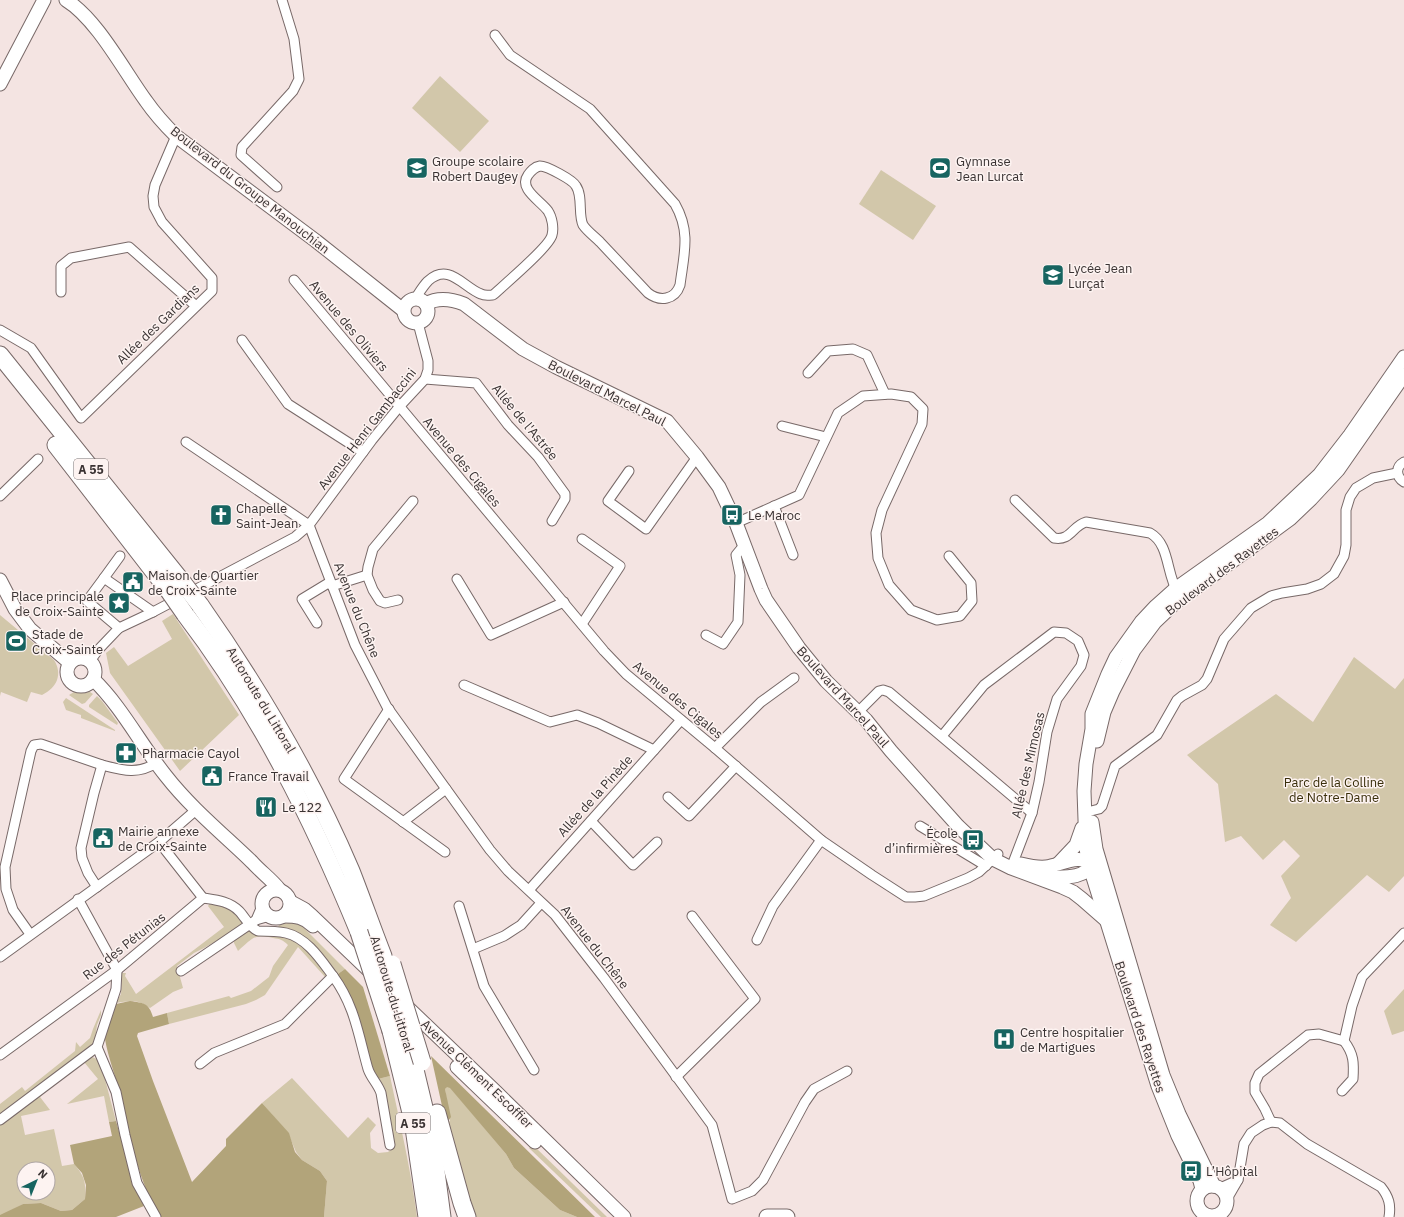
<svg xmlns="http://www.w3.org/2000/svg" width="1404" height="1217" viewBox="0 0 1404 1217" font-family="'IBM Plex Sans',sans-serif">
<rect width="100%" height="100%" fill="#f4e4e2"/>
<!-- green -->
<g fill="#d2c7aa" fill-rule="evenodd">
<path d="M 440,76 L 489,121 L 460,152 L 412,108 Z"/>
<path d="M 881,170 L 936,206 L 913,240 L 859,204 Z"/>
<path d="M 173,614 L 239,715 L 180,771 L 110,673 L 106,653 L 114,647 L 128,666 L 172,639 L 162,621 Z"/>
<path d="M 0,615 L 54,660 C 63,674 57,688 42,695 L 31,692 L 27,702 L 1,692 L 0,696 Z"/>
<path d="M 1354,657 L 1395,689 L 1404,678 L 1404,876 L 1389,892 L 1367,875 L 1296,942 L 1270,925 L 1291,898 L 1281,876 L 1300,856 L 1284,840 L 1263,860 L 1241,836 L 1225,842 L 1218,784 L 1187,755 L 1276,694 L 1313,722 Z"/>
<path d="M 74,692 L 81,693 L 90,692 L 93,694 L 85,703 L 82,704 L 69,695 Z"/>
<path d="M 97,696 L 102,701 L 118,723 L 117,725 L 89,707 L 89,705 Z"/>
<path d="M 66,698 L 115,730 L 115,731 L 81,718 L 81,715 L 66,710 L 63,702 Z"/>
<path d="M 210,903 C 228,906 232,908 243,922 L 232,932 L 204,948 L 194,953 L 177,966 L 183,988 L 173,992 L 150,1008 C 138,999 130,1001 116,1003 L 121,994 L 122,973 L 126,973 L 125,976 L 136,994 L 224,927 L 208,906 Z"/>
<path d="M 288,923 L 297,923 L 301,925 L 345,969 L 335,976 L 324,960 L 278,927 L 279,925 Z"/>
<path d="M 245,929 L 286,936 L 301,943 L 325,971 L 326,978 L 298,947 L 265,995 L 256,1000 L 246,1004 L 169,1024 L 167,1013 L 229,996 L 231,998 L 251,991 L 269,977 L 273,966 L 288,945 C 283,940 280,939 273,938 C 254,933 252,939 238,951 L 234,943 L 234,939 Z"/>
<path d="M 1404,989 L 1404,1031 L 1392,1035 L 1384,1011 Z"/>
<path d="M 101,1010 L 101,1015 L 97,1025 L 95,1040 L 88,1049 L 0,1115 L 0,1104 L 22,1087 L 25,1091 L 75,1051 L 76,1042 L 80,1047 L 90,1038 L 93,1029 Z"/>
<path d="M 87,1057 C 94,1056 97,1059 101,1064 L 116,1121 L 109,1122 L 104,1096 L 67,1104 L 98,1079 L 84,1062 L 52,1087 L 52,1085 Z"/>
<path d="M 390,1076 C 400,1123 411,1170 417,1217 L 324,1217 L 327,1181 L 320,1171 L 302,1160 L 296,1152 L 288,1133 L 262,1103 L 292,1078 L 348,1138 L 368,1117 L 376,1125 L 370,1133 L 371,1148 L 378,1153 L 388,1152 L 393,1148 L 378,1079 Z"/>
<path d="M 446,1087 L 450,1087 L 506,1154 L 514,1168 L 560,1210 L 577,1217 L 473,1217 L 446,1124 L 450,1121 L 445,1089 Z"/>
<path d="M 40,1094 L 42,1095 L 40,1097 L 50,1110 L 21,1116 L 25,1135 L 54,1129 L 62,1166 L 74,1164 C 85,1177 86,1182 85,1199 L 72,1210 L 61,1211 L 41,1203 L 23,1204 L 0,1216 L 0,1123 ZM 24,1169 L 48,1169 L 48,1193 L 24,1193 Z"/>
<path d="M 533,1145 L 607,1217 L 601,1217 L 529,1148 Z"/>
</g>
<!-- forest -->
<g fill="#b2a47a">
<path d="M 345,969 L 363,987 L 390,1076 L 378,1079 L 375,1075 L 335,976 Z"/>
<path d="M 130,1001 C 144,1003 149,1003 153,1017 L 167,1013 L 169,1024 L 138,1033 L 137,1036 L 153,1081 L 192,1182 L 226,1146 L 226,1139 L 262,1103 L 289,1133 L 295,1152 L 302,1160 L 320,1171 L 327,1181 L 324,1217 L 161,1217 C 137,1181 131,1137 120,1095 C 116,1076 108,1058 105,1039 L 106,1030 L 116,1004 Z"/>
<path d="M 431,1056 L 595,1217 L 577,1217 L 560,1210 L 514,1168 L 506,1154 L 450,1088 L 447,1087 L 445,1089 L 451,1117 L 446,1124 Z"/>
<path d="M 116,1121 L 134,1184 L 144,1206 L 116,1217 L 0,1217 L 0,1215 L 23,1204 L 41,1203 L 61,1211 L 72,1210 L 85,1199 L 86,1185 L 82,1173 L 74,1164 L 70,1145 L 112,1136 L 109,1122 Z"/>
</g>
<g fill="none" stroke-linecap="round" stroke-linejoin="round">
<!-- street casing -->
<g stroke="#786968" stroke-width="11">
<g id="street">
<path d="M 277,187 L 241,155 L 242,147 L 293,91 L 299,79 L 294,39 L 282,0"/>
<path d="M 294,280 L 604,651 L 626,674 L 715,748 L 821,840 L 872,875 L 906,897 L 915,897 L 924,896 L 968,878 L 979,872 L 998,854"/>
<path d="M 61,292 L 61,266 L 71,258 L 129,247 L 196,306"/>
<path d="M 415,299 C 419,293 423,286 428,281 C 449,262 463,287 481,294 C 485,296 488,295 493,295 C 504,285 550,246 552,235 C 554,228 552,217 548,211 C 541,201 518,189 528,175 C 531,171 534,167 540,166 C 547,166 573,180 576,186 C 583,196 578,215 583,225 C 587,231 595,237 600,242 C 616,259 632,276 648,293 C 660,302 675,300 680,285 C 684,254 691,232 675,204 L 590,109 L 510,55 L 495,35"/>
<path d="M 0,330 L 31,348 L 81,418 L 212,291 L 212,278 L 162,222 L 154,207 L 153,196 L 155,185 L 176,136"/>
<path d="M 242,340 L 288,404 L 363,452"/>
<path d="M 808,373 L 828,351 L 853,349 L 867,355 L 885,394"/>
<path d="M 425,379 L 476,383 L 508,425 L 538,457 L 565,494 L 565,499 L 552,521"/>
<path d="M 782,426 L 826,437"/>
<path d="M 186,442 L 309,525 L 355,645 L 387,707 L 490,850 L 508,871 L 555,915 L 604,978 L 712,1125 L 732,1199 L 752,1191 L 763,1180 L 805,1102 L 814,1089 L 847,1071"/>
<path d="M 1404,462 C 1395,467 1396,477 1404,482"/>
<path d="M 629,471 L 608,501 L 646,529 L 697,457"/>
<path d="M 0,496 L 38,459"/>
<path d="M 1015,500 L 1054,538 C 1071,541 1072,526 1086,522 L 1150,533 C 1170,544 1166,574 1178,593"/>
<path d="M 774,506 L 793,555"/>
<path d="M 736,523 L 799,495 L 838,413 L 863,396 L 891,394 L 911,397 L 923,409 L 922,424 L 882,510 L 876,533 L 878,558 L 889,585 L 911,610 L 937,620 L 960,616 L 972,601 L 971,583 L 949,556"/>
<path d="M 582,539 L 620,566 L 582,624"/>
<path d="M 104,578 L 120,556"/>
<path d="M 457,579 L 491,635 L 564,602"/>
<path d="M 332,586 L 367,575"/>
<path d="M 398,600 L 385,603 L 380,601 L 373,590 L 367,575 L 368,567 L 373,549 L 413,501"/>
<path d="M 317,623 L 302,599 L 330,582"/>
<path d="M 119,628 L 87,601 L 104,578 L 153,612"/>
<path d="M 706,635 L 723,644 L 738,622 L 740,575 L 736,555 L 741,549 L 746,546"/>
<path d="M 90,661 L 98,650 L 119,628 L 153,612 L 295,537 L 309,525 L 372,440 L 399,407 L 425,379 L 428,370 L 428,361 L 418,323"/>
<path d="M 464,685 L 550,722 L 577,715 L 598,723 L 654,750"/>
<path d="M 389,709 L 344,779 L 445,852"/>
<path d="M 858,712 L 879,691 L 883,690 L 889,692 L 1032,813"/>
<path d="M 942,736 L 984,685 L 1054,632 L 1066,633 L 1078,641 L 1084,655 L 1081,666 L 1057,699 L 1047,732 L 1039,782 L 1032,813 L 1011,868"/>
<path d="M 715,748 L 761,702 L 794,678"/>
<path d="M 668,797 L 689,816 L 736,766"/>
<path d="M 1091,811 L 1099,809 L 1102,806 L 1115,766 L 1157,735 L 1177,700 L 1182,696 L 1202,685 L 1207,679 L 1224,639 L 1251,608 L 1271,596 L 1282,593 L 1307,589 L 1321,584 L 1334,574 L 1344,556 L 1346,545 L 1346,510 L 1350,497 L 1356,488 L 1373,478 L 1397,473"/>
<path d="M 591,821 L 633,865 L 657,842"/>
<path d="M 403,822 L 446,789"/>
<path d="M 920,826 L 986,866"/>
<path d="M 97,887 L 88,873 L 82,858 L 81,848 L 94,793 L 102,765 C 122,770 138,775 156,763"/>
<path d="M 529,890 L 681,720"/>
<path d="M 78,899 L 117,970"/>
<path d="M 459,906 L 484,986 L 534,1070"/>
<path d="M 256,920 L 270,916"/>
<path d="M 30,934 L 13,910 L 6,889 L 5,867 L 31,751 L 34,745 L 41,744 L 102,765"/>
<path d="M 757,940 L 773,906 L 821,840"/>
<path d="M 473,949 L 504,936 L 521,925 L 541,903"/>
<path d="M 0,957 L 159,842 L 196,810"/>
<path d="M 117,970 L 116,989 L 97,1047 L 116,1092 L 125,1135 L 137,1183 L 156,1217"/>
<path d="M 181,971 L 256,920 L 262,906"/>
<path d="M 333,976 C 355,1006 358,1034 368,1069 C 371,1078 378,1084 381,1093 L 390,1145"/>
<path d="M 0,1055 L 117,970 L 203,898 L 159,842"/>
<path d="M 200,1064 L 214,1053 L 285,1024 L 333,976 C 321,960 307,938 286,933 C 277,931 267,931 258,931 C 249,927 245,917 239,911 C 229,901 216,900 203,898"/>
<path d="M 676,1077 L 755,999 L 692,916"/>
<path d="M 1342,1091 L 1353,1079 C 1354,1063 1354,1054 1344,1041"/>
<path d="M 0,1120 L 97,1047"/>
<path d="M 1271,1122 L 1265,1109 L 1255,1092 L 1255,1083 L 1259,1074 L 1308,1035 L 1319,1034 L 1344,1041 L 1352,1006 L 1362,977 L 1404,933"/>
<path d="M 1220,1188 L 1238,1180"/>
<path d="M 1227,1199 L 1238,1180 L 1244,1144 L 1251,1133 L 1263,1125 L 1271,1122 L 1280,1123 L 1307,1144 L 1381,1187 C 1389,1197 1391,1205 1389,1217"/>
</g>
</g>
<!-- secondary casing -->
<g stroke="#786968" stroke-width="15">
<g id="secondary">
<path d="M 66,0 C 97,19 124,71 146,101 C 155,114 165,125 176,136 L 316,241 L 403,310"/>
<path d="M 0,84 L 44,0"/>
<circle cx="416" cy="311" r="12"/>
<path d="M 426,304 C 438,297 451,299 464,304 L 523,349 L 556,367 L 667,421 L 697,457 L 719,487 L 736,523 L 761,589 L 766,600 L 799,648 L 826,681 L 866,720 L 891,751 L 958,826 L 993,859 L 1011,868 L 1062,887 L 1073,892 L 1082,899 L 1106,920"/>
<path d="M 0,580 L 15,609 L 30,629 L 70,663"/>
<circle cx="81" cy="672" r="14"/>
<path d="M 93,679 C 122,707 141,745 166,776 C 191,808 223,834 252,862 C 261,872 271,879 279,889"/>
<path d="M 1097,741 L 1104,712 L 1113,691 L 1134,650 L 1155,622 L 1175,603 L 1290,519 L 1311,499 L 1338,470 L 1404,375"/>
<path d="M 1092,822 L 1096,849 L 1163,1075 L 1179,1114 L 1214,1186"/>
<path d="M 1059,863 L 1076,845 L 1082,828"/>
<path d="M 1021,864 C 1029,866 1037,868 1046,867 C 1061,865 1081,852 1094,866"/>
<path d="M 1046,877 C 1063,877 1085,880 1094,862"/>
<circle cx="276" cy="904" r="14"/>
<path d="M 291,902 L 304,909 L 312,916 L 496,1092 L 624,1217"/>
<path d="M 284,916 C 296,916 304,917 313,926"/>
<path d="M 457,1067 L 535,1142"/>
<circle cx="1212" cy="1201" r="15"/>
<path d="M 1202,1189 L 1200,1181 L 1178,1136 L 1158,1086 L 1088,861 L 1086,848 L 1084,791 L 1086,764 L 1092,729 L 1092,714 L 1108,674 L 1116,657 L 1141,622 L 1156,606 L 1175,589 L 1268,523 L 1319,475 L 1350,435 L 1404,357"/>
</g>
</g>
<!-- primary casing -->
<g stroke="#786968" stroke-width="17">
<path id="primary" d="M 767,1217 L 787,1217"/>
</g>
<!-- highway casing -->
<g stroke="#786968" stroke-width="19">
<g id="highway">
<path d="M 0,355 L 183,583"/>
<path d="M 56,445 L 169,591"/>
<path d="M 200,605 C 259,689 311,777 351,871 C 362,899 372,928 383,956"/>
<path d="M 185,614 C 259,711 313,820 359,932"/>
<path d="M 391,1031 L 413,1121 L 427,1217"/>
<path d="M 410,1049 L 432,1141 L 442,1217"/>
<path d="M 437,1113 L 462,1203 L 467,1217"/>
</g>
</g>
<!-- street -->
<use href="#street" stroke="#fff" stroke-width="9"/>
<!-- secondary -->
<use href="#secondary" stroke="#fff" stroke-width="13"/>
<!-- primary -->
<use href="#primary" stroke="#fff" stroke-width="15"/>
<!-- highway -->
<use href="#highway" stroke="#fff" stroke-width="17"/>
<!-- highway-bridge casing -->
<g stroke="#786968" stroke-width="19" stroke-linecap="butt">
<g id="highway-bridge">
<path d="M 183,583 L 200,605"/>
<path d="M 169,591 L 185,614"/>
<path d="M 359,932 L 391,1031"/>
<path d="M 392,964 L 422,1062"/>
</g>
</g>
<!-- highway-bridge -->
<use href="#highway-bridge" stroke="#fff" stroke-width="17"/>
</g>
<!-- icons -->
<defs>
<g id="school-square" transform="scale(1.15)"><rect x="-9" y="-9" width="18" height="18" rx="4" fill="#176460" stroke="#fdf3f1"/><path d="M0-5L7-2L0 1L-7-2ZM-4 1L0 2.5L4 1V4Q0 6-4 4Z" fill="#fff"/></g>
<g id="stadium-square" transform="scale(1.15)"><rect x="-9" y="-9" width="18" height="18" rx="4" fill="#176460" stroke="#fdf3f1"/><path d="M0-5a6.5 5 0 1 0 0 10a6.5 5 0 1 0 0-10ZM-3.5-1.8h7v3.6h-7Z" fill="#fff"/></g>
<g id="church-square" transform="scale(1.15)"><rect x="-9" y="-9" width="18" height="18" rx="4" fill="#176460" stroke="#fdf3f1"/><path d="M-1.2-6h2.4v3.5h3.3v2.4h-3.3V6h-2.4V-.1h-3.3v-2.4h3.3Z" fill="#fff"/></g>
<g id="bus-square" transform="scale(1.15)"><rect x="-9" y="-9" width="18" height="18" rx="4" fill="#176460" stroke="#fdf3f1"/><path d="M-5-6H5V4H4V6H2V4H-2V6H-4V4H-5ZM-3.5-4V0h7V-4ZM-3.5 1.2v1.5H-2V1.2ZM2 1.2v1.5H3.5V1.2Z" fill="#fff"/></g>
<g id="civic-square" transform="scale(1.15)"><rect x="-9" y="-9" width="18" height="18" rx="4" fill="#176460" stroke="#fdf3f1"/><path d="M-.6-6.5H3V-4.5H.6V-3L4-1V1h2V6H-6V1h2V-1L-.6-3ZM-1.2 2.5V6h2.4V2.5Z" fill="#fff"/></g>
<g id="sight-square" transform="scale(1.15)"><rect x="-9" y="-9" width="18" height="18" rx="4" fill="#176460" stroke="#fdf3f1"/><path d="M0-6L1.8-2.2L6-1.7L2.9 1.2L3.7 5.4L0 3.3L-3.7 5.4L-2.9 1.2L-6-1.7L-1.8-2.2Z" fill="#fff"/></g>
<g id="pharmacy-square" transform="scale(1.15)"><rect x="-9" y="-9" width="18" height="18" rx="4" fill="#176460" stroke="#fdf3f1"/><path d="M-2-6h4v4h4v4h-4v4h-4v-4h-4v-4h4Z" fill="#fff"/></g>
<g id="restaurant-square" transform="scale(1.15)"><rect x="-9" y="-9" width="18" height="18" rx="4" fill="#176460" stroke="#fdf3f1"/><path d="M-5-6h1v4h1v-4h1v4h1v-4h1v5L-1.5 .5V6h-2V.5L-5-1ZM5-6V6H3V1.5H1.5Q1.5-4 5-6Z" fill="#fff"/></g>
<g id="hospital-square" transform="scale(1.15)"><rect x="-9" y="-9" width="18" height="18" rx="4" fill="#176460" stroke="#fdf3f1"/><path d="M-5-5h3v3.5h4V-5h3V5h-3V1.5h-4V5h-3Z" fill="#fff"/></g>
</defs>
<g fill-rule="evenodd">
<use href="#school-square" x="417" y="168"/>
<use href="#stadium-square" x="940" y="168"/>
<use href="#school-square" x="1053" y="275"/>
<use href="#church-square" x="221" y="515"/>
<use href="#bus-square" x="732" y="515"/>
<use href="#civic-square" x="133" y="582"/>
<use href="#sight-square" x="119" y="603"/>
<use href="#stadium-square" x="16" y="641"/>
<use href="#pharmacy-square" x="126" y="753"/>
<use href="#civic-square" x="212" y="776"/>
<use href="#restaurant-square" x="266" y="807"/>
<use href="#civic-square" x="103" y="838"/>
<use href="#bus-square" x="973" y="840"/>
<use href="#hospital-square" x="1004" y="1039"/>
<use href="#bus-square" x="1191" y="1171"/>
</g>
<g text-anchor="middle" dominant-baseline="central" stroke-width="3" stroke-linejoin="round" paint-order="stroke">
<!-- shield labels -->
<g fill="#fdf3f1" stroke="#746d6c" stroke-width="1">
<rect x="74" y="459" width="34" height="20" rx="3"/>
<rect x="396" y="1113" width="34" height="20" rx="3"/>
</g>
<g font-size="12" font-weight="bold" fill="#3a3333">
<text x="91" y="469">A 55</text>
<text x="413" y="1123">A 55</text>
</g>
<!-- poi labels -->
<g font-size="13" fill="#3a3333" stroke="#fdf3f1" text-anchor="start">
<text x="432" y="161">Groupe scolaire<tspan x="432" dy="15">Robert Daugey</tspan></text>
<text x="956" y="161">Gymnase<tspan x="956" dy="15">Jean Lurcat</tspan></text>
<text x="1068" y="268">Lycée Jean<tspan x="1068" dy="15">Lurçat</tspan></text>
<text x="236" y="508">Chapelle<tspan x="236" dy="15">Saint-Jean</tspan></text>
<text x="748" y="515">Le Maroc</text>
<text x="148" y="575">Maison de Quartier<tspan x="148" dy="15">de Croix-Sainte</tspan></text>
<text x="104" y="596" text-anchor="end">Place principale<tspan x="104" dy="15">de Croix-Sainte</tspan></text>
<text x="32" y="634">Stade de<tspan x="32" dy="15">Croix-Sainte</tspan></text>
<text x="142" y="753">Pharmacie Cayol</text>
<text x="228" y="776">France Travail</text>
<text x="282" y="807">Le 122</text>
<text x="118" y="831">Mairie annexe<tspan x="118" dy="15">de Croix-Sainte</tspan></text>
<text x="958" y="833" text-anchor="end">École<tspan x="958" dy="15">d’infirmières</tspan></text>
<text x="1020" y="1032">Centre hospitalier<tspan x="1020" dy="15">de Martigues</tspan></text>
<text x="1206" y="1171">L’Hôpital</text>
</g>
<!-- street labels -->
<g font-size="13" fill="#3a3333" stroke="#fdf3f1">
<text transform="translate(250 190) rotate(38)">Boulevard du Groupe Manouchian</text>
<text transform="translate(158 324) rotate(-44)">Allée des Gardians</text>
<text transform="translate(349 326) rotate(50)">Avenue des Oliviers</text>
<text transform="translate(607 393) rotate(27)">Boulevard Marcel Paul</text>
<text transform="translate(525 422) rotate(50)">Allée de l'Astrée</text>
<text transform="translate(367 429) rotate(-52)">Avenue Henri Gambaccini</text>
<text transform="translate(462 462) rotate(50)">Avenue des Cigales</text>
<text transform="translate(1222 571) rotate(-37)">Boulevard des Rayettes</text>
<text transform="translate(357 610) rotate(68)">Avenue du Chêne</text>
<text transform="translate(843 697) rotate(48)">Boulevard Marcel Paul</text>
<text transform="translate(261 700) rotate(59)">Autoroute du Littoral</text>
<text transform="translate(678 700) rotate(40)">Avenue des Cigales</text>
<text transform="translate(1028 765) rotate(-77)">Allée des Mimosas</text>
<text transform="translate(595 796) rotate(-48)">Allée de la Pinède</text>
<text transform="translate(124 946) rotate(-38)">Rue des Pétunias</text>
<text transform="translate(595 947) rotate(52)">Avenue du Chêne</text>
<text transform="translate(392 994) rotate(73)">Autoroute du Littoral</text>
<text transform="translate(1140 1027) rotate(72)">Boulevard des Rayettes</text>
<text transform="translate(477 1074) rotate(44)">Avenue Clément Escoffier</text>
</g>
<!-- park labels -->
<g font-size="13" fill="#392e0a" stroke="#fdf3f1">
<text x="1334" y="782">Parc de la Colline<tspan x="1334" dy="15">de Notre-Dame</tspan></text>
</g>
</g>
<!-- north arrow -->
<g transform="translate(36 1181) rotate(43)"><circle r="19" fill="#fdf3f1" stroke="#afa6a5"/>
<path d="M0-3L7 15L0 10L-7 15Z" fill="#176460"/>
<text y="-6" font-size="11" font-weight="bold" text-anchor="middle" fill="#3a3333">N</text>
</g>
</svg>
